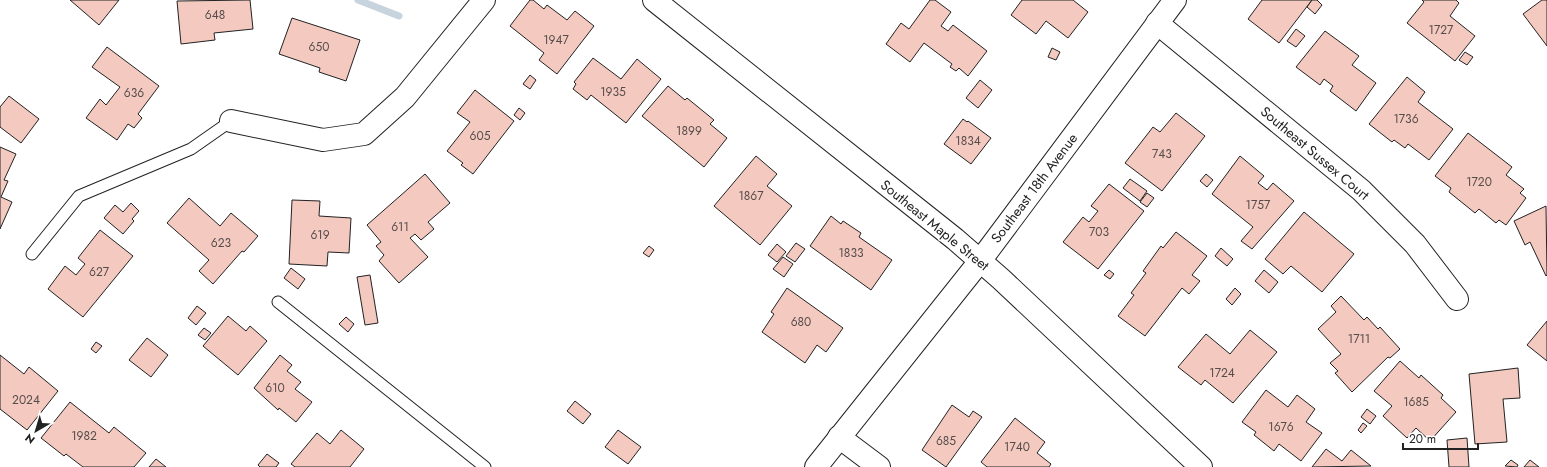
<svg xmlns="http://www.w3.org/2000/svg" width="1547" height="467" viewBox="0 0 1547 467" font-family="Jost,sans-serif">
<rect width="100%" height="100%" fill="#fff"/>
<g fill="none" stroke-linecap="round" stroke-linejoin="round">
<!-- stream -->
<path stroke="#c7d3dd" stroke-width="7" d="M 358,0 L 399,16"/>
</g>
<!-- building -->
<g fill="#f3c9c0" stroke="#222">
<path d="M 70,0 L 119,0 L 99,25 Z"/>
<path d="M 250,0 L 253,29 L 214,33 L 215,40 L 181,44 L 177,1 Z"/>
<path d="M 530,0 L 533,0 L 544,9 L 547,5 L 567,20 L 575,11 L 594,26 L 557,74 L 539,60 L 544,53 L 510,26 Z"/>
<path d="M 930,0 L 935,0 L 951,12 L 941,26 L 948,31 L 953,25 L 987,51 L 968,76 L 959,68 L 956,71 L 950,67 L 952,64 L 924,43 L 910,62 L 886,44 L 901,23 L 909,29 Z"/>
<path d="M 1022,0 L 1073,0 L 1088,12 L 1068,38 L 1046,21 L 1036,34 L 1011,15 Z"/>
<path d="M 1262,0 L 1312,0 L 1279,43 L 1248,19 Z"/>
<path d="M 1312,0 L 1317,0 L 1322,5 L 1315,14 L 1307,7 Z"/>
<path d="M 1422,0 L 1456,0 L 1459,3 L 1450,16 L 1475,36 L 1455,61 L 1407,23 L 1424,2 Z"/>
<path d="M 1542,0 L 1547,0 L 1547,46 L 1523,14 Z"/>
<path d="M 292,18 L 360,40 L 346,81 L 319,72 L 320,68 L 279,54 Z"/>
<path d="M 1296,29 L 1305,36 L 1296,47 L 1287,41 Z"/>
<path d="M 1325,31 L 1359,56 L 1352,65 L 1376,83 L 1356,111 L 1330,91 L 1333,86 L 1324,79 L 1320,85 L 1296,67 Z"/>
<path d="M 107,47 L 159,86 L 138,114 L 142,118 L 134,128 L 128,124 L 117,140 L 86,118 L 100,99 L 106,105 L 120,87 L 92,67 Z"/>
<path d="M 1052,48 L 1060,52 L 1056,60 L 1048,57 Z"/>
<path d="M 1465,52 L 1473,57 L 1467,65 L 1459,60 Z"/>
<path d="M 593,58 L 621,79 L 637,59 L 661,79 L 626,123 L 591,95 L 587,100 L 573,89 L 576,84 L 574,82 Z"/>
<path d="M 530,75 L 536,80 L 530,89 L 523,84 Z"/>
<path d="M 1407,77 L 1425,92 L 1418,102 L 1453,129 L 1429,160 L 1408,144 L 1405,148 L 1394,140 L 1392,142 L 1369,124 Z"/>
<path d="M 980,80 L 992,90 L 978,108 L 966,98 Z"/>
<path d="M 668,86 L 685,100 L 687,98 L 714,120 L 710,124 L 727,138 L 704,167 L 642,116 Z"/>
<path d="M 475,90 L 514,121 L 473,174 L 461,165 L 463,163 L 447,151 L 470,122 L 457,113 Z"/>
<path d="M 9,96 L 39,119 L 21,143 L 0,127 L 0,107 Z"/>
<path d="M 519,108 L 525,113 L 520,120 L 514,115 Z"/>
<path d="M 1176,113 L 1205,136 L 1162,191 L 1125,163 L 1153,127 L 1160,132 Z"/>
<path d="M 963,119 L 967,122 L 968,121 L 991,138 L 971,164 L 944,144 Z"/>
<path d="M 1468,133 L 1512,167 L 1506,175 L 1524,189 L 1520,193 L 1526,198 L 1506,225 L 1499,220 L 1496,223 L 1479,209 L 1475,213 L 1449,192 L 1451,188 L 1435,176 Z"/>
<path d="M 0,147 L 16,154 L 4,180 L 8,181 L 1,197 L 12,202 L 0,229 Z"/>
<path d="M 756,156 L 777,174 L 767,186 L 792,206 L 760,245 L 714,206 Z"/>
<path d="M 1240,156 L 1264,176 L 1258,183 L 1267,190 L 1273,183 L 1294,201 L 1252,249 L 1241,241 L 1253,227 L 1212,194 Z"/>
<path d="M 425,174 L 450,203 L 428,222 L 434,229 L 421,240 L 415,234 L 410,238 L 428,257 L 399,283 L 379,261 L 384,255 L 376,246 L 381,242 L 367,225 Z"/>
<path d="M 1206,174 L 1213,180 L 1207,187 L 1200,181 Z"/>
<path d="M 1130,179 L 1147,191 L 1140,201 L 1123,188 Z"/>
<path d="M 1109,184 L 1144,211 L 1098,269 L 1063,242 L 1083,217 L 1089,222 L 1098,211 L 1091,206 Z"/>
<path d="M 1147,193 L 1154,198 L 1147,207 L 1140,202 Z"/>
<path d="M 189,198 L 220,226 L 231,213 L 258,236 L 244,252 L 242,251 L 213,284 L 199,271 L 209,260 L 167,223 Z"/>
<path d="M 292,200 L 320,201 L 319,216 L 351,218 L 349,253 L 328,252 L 327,266 L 289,264 Z"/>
<path d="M 131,203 L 139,211 L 132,219 L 134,221 L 123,234 L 104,218 L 115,205 L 123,212 Z"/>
<path d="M 1546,206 L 1547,275 L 1546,276 L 1530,242 L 1525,245 L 1514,221 Z"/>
<path d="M 1304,212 L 1354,254 L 1322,292 L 1291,266 L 1283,274 L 1265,259 Z"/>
<path d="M 831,216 L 841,224 L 843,221 L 861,233 L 859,237 L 892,260 L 871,290 L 810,246 Z"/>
<path d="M 100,230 L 133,256 L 83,317 L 48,289 L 65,266 L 76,275 L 85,264 L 78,258 Z"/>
<path d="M 1176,232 L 1207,256 L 1192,275 L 1200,281 L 1189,294 L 1182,288 L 1145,336 L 1118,316 L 1134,295 L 1131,293 L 1146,273 L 1143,271 L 1161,246 L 1163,248 Z"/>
<path d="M 796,243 L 805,249 L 795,262 L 786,256 Z"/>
<path d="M 777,244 L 786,252 L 777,262 L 768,255 Z"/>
<path d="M 649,246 L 654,250 L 649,257 L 643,253 Z"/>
<path d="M 1221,248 L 1233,259 L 1227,266 L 1215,256 Z"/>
<path d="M 783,257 L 793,264 L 784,277 L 773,269 Z"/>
<path d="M 291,268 L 305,279 L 298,289 L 284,278 Z"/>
<path d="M 1109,270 L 1114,274 L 1110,279 L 1104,275 Z"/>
<path d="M 1264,270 L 1278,282 L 1269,293 L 1255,281 Z"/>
<path d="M 370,275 L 378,323 L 365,325 L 357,277 Z"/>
<path d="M 787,288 L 843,328 L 826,352 L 817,345 L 805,363 L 762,332 L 774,314 L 771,312 Z"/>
<path d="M 1235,288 L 1241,294 L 1232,305 L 1226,299 Z"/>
<path d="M 1341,296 L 1364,320 L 1367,317 L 1378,329 L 1380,327 L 1400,349 L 1390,358 L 1388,357 L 1352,392 L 1335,373 L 1338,371 L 1330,363 L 1341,354 L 1318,329 L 1336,312 L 1331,306 Z"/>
<path d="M 197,306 L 206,313 L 196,325 L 188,318 Z"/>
<path d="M 228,316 L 246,331 L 250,326 L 267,341 L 238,375 L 203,346 Z"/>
<path d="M 346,317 L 354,324 L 348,332 L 339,324 Z"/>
<path d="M 1547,321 L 1547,361 L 1527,345 Z"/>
<path d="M 204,328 L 211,333 L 205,340 L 198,335 Z"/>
<path d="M 1250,330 L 1277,352 L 1233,403 L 1205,380 L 1201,385 L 1178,367 L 1206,334 L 1230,354 Z"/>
<path d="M 147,338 L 168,355 L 151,377 L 129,360 Z"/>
<path d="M 96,342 L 102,346 L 96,353 L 91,349 Z"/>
<path d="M 0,355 L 24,374 L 29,367 L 58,391 L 27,430 L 0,409 Z"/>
<path d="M 280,355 L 292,365 L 287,371 L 301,382 L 295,389 L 312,402 L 296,422 L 279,408 L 278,410 L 254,388 Z"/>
<path d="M 1400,361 L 1419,378 L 1421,375 L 1443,395 L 1441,398 L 1456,412 L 1430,441 L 1416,428 L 1407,438 L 1383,416 L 1392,406 L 1374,391 Z"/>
<path d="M 1518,368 L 1520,398 L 1503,399 L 1507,442 L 1475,444 L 1469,374 Z"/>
<path d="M 1266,390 L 1288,407 L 1297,395 L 1315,409 L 1306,422 L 1322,433 L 1301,461 L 1279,444 L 1274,451 L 1254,435 L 1256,432 L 1242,422 Z"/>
<path d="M 575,401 L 591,414 L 583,424 L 567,411 Z"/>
<path d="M 70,402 L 109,433 L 114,427 L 146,453 L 134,467 L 83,467 L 66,454 L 64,456 L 41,438 Z"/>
<path d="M 952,405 L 969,417 L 973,411 L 982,417 L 946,467 L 922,450 Z"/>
<path d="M 1367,409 L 1376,416 L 1370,424 L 1361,417 Z"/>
<path d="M 1015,418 L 1045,442 L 1037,453 L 1051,464 L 1049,467 L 987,467 L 981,462 Z"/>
<path d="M 1363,423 L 1367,426 L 1361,433 L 1358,430 Z"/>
<path d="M 341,430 L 364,449 L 350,467 L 295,467 L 291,464 L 317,433 L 330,444 Z"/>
<path d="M 618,430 L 641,447 L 628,464 L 605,447 Z"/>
<path d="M 1467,438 L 1469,467 L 1449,467 L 1447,440 Z"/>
<path d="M 1326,449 L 1342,461 L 1351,450 L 1371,466 L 1312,467 Z"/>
<path d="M 267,454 L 279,463 L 276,467 L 260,467 L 258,465 Z"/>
<path d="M 156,459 L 166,467 L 149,467 Z"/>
<path d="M 1511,460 L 1518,465 L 1517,467 L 1505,466 Z"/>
<path d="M 1530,460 L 1539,467 L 1524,467 Z"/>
</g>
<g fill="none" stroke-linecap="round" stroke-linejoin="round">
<!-- lane casing -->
<g stroke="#222" stroke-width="13">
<g id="lane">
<path d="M 32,254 L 79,196 L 191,149 L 231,121"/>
<path d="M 278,302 L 485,467"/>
</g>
</g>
<!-- street casing -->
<g stroke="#222" stroke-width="24">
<g id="street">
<path d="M 1157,23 L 1361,190 L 1415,244 L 1457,299"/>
<path d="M 231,121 L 323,140 L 364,134 L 405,97 L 484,0"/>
<path d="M 980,261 L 1175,0"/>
<path d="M 839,437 L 879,467"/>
</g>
</g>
<!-- secondary casing -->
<g stroke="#222" stroke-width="24">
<g id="secondary">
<path d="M 654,0 L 955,239 L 1001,279 L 1201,467"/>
<path d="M 816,467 L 980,261"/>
</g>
</g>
<!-- lane -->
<use href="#lane" stroke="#fff" stroke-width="11"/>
<!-- street -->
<use href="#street" stroke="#fff" stroke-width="22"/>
<!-- secondary -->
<use href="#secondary" stroke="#fff" stroke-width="22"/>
</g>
<g text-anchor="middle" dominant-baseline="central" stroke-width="3" stroke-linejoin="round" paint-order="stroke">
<!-- number labels -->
<g font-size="12" fill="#564c4a">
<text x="215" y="15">648</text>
<text x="1441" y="30">1727</text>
<text x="556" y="40">1947</text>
<text x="319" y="47">650</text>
<text x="613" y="92">1935</text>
<text x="134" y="93">636</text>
<text x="1406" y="119">1736</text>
<text x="689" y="131">1899</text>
<text x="480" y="136">605</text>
<text x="968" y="141">1834</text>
<text x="1162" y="154">743</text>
<text x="1479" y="182">1720</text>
<text x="751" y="196">1867</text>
<text x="1258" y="205">1757</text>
<text x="400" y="227">611</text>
<text x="1099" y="232">703</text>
<text x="320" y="235">619</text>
<text x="221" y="243">623</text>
<text x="851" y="253">1833</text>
<text x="99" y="272">627</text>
<text x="801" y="322">680</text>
<text x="1359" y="339">1711</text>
<text x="1222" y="373">1724</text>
<text x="275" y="388">610</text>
<text x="26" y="400">2024</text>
<text x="1416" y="402">1685</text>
<text x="1281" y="427">1676</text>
<text x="84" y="436">1982</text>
<text x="946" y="441">685</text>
<text x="1017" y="447">1740</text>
</g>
<!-- street labels -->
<g font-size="14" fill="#222" stroke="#fff">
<text transform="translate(1315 153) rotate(40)">Southeast Sussex Court</text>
<text transform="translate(1034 188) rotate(-53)">Southeast 18th Avenue</text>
<text transform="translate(935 225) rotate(39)">Southeast Maple Street</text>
</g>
</g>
<!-- north arrow -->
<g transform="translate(36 431) rotate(218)" stroke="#ffffff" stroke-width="3" paint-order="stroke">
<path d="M0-3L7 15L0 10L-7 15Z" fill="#222222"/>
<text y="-6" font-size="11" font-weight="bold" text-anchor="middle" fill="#222222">N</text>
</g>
<!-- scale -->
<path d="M1403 443v6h75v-6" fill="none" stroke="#222222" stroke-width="2"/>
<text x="1409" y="443" font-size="12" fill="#222222" stroke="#ffffff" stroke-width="3" paint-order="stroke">20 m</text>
</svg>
